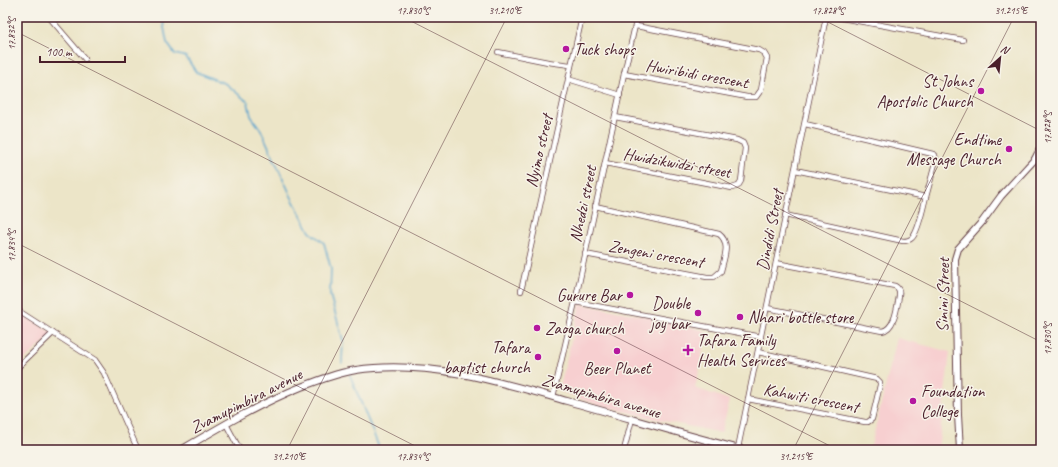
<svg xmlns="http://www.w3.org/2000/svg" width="1058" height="467" viewBox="0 0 1058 467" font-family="Caveat,sans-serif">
<rect width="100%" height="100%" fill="#f7f3e8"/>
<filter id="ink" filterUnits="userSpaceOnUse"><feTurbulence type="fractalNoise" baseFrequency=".025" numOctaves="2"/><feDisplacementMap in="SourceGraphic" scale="8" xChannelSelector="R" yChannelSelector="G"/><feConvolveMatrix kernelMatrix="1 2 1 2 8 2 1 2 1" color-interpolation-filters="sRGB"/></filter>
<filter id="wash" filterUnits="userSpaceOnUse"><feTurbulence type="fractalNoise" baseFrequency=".012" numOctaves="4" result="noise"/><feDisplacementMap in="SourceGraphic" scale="16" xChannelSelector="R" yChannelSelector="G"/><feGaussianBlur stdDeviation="0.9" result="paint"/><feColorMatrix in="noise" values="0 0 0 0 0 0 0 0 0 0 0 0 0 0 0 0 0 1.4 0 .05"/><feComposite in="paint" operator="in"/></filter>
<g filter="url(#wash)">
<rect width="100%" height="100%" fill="#ece5c8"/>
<!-- built -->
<g fill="#f7cfd0">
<path d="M 580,304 L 665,320 L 706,331 L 700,367 L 695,388 L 730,400 L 721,433 L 659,420 L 595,404 L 559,391 Z"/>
<path d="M 17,311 L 54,334 L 17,366 Z"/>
<path d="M 897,338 L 950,352 L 938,450 L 870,450 Z"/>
</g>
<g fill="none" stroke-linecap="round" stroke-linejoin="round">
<!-- stream -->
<g stroke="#53a3cd" stroke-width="1.5">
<path d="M 162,17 L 167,43 L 175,54 L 186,57 L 196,72 L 226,84 L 248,102 L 251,116 L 261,130 L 291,196 L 310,232 L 324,243 L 331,269 L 330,295 L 343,340 L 342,363"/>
<path d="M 350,375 L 380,450"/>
</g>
</g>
</g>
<g filter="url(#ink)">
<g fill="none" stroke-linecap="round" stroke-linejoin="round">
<!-- minor casing -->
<g stroke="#623d43" stroke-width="6">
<g id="minor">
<path d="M 49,17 L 85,59"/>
<path d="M 836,17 L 963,40"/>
<path d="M 498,52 L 548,62 L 570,65"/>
<path d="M 624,74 L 747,97 L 756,97 L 761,90 L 767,58 L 764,53 L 759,50 L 636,26"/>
<path d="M 568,79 L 620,95"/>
<path d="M 805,124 L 933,154 L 935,155 L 936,160 L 926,197"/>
<path d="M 605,163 L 732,188 L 738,186 L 741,181 L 745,148 L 743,143 L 737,140 L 615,117"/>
<path d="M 785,215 L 903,241 C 906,241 909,241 912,238 C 919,231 923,207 926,197 L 795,170"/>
<path d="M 585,254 L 707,277 L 714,277 L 721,271 C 724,258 731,243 719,234 L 595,206"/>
<path d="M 521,291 L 582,17"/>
<path d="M 575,302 L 761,337"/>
<path d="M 767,308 L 882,331 C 895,329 897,307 899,296 C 900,291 899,288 895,286 L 776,263"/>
<path d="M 17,310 L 95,360 L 104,373 L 138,450"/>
<path d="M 17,368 L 53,333"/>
<path d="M 553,397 L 575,302 L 624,74 L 637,17"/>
<path d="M 748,399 L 865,422 L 868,422 L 872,419 L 880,385 L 880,382 L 877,379 L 758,352"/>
<path d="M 226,424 L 240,450"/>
<path d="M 738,448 L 826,17"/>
<path d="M 624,450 L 632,419"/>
</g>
</g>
<!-- tertiary casing -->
<g stroke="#623d43" stroke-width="8">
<g id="tertiary">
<path d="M 181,450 C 220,427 259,404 301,387 C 319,380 337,373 356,370 C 425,359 501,382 567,401 C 626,417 684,435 744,450"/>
<path d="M 960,450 L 958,415 L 955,259 L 958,249 L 982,222 L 1001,196 L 1035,159 L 1041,147"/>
</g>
</g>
<!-- minor -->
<use href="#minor" stroke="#fff" stroke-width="4.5"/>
<!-- tertiary -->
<use href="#tertiary" stroke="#fff" stroke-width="6"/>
</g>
</g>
<!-- ticks -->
<path fill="none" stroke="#4a1f2b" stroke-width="1" stroke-opacity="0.45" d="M 403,17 L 1041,342M 818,17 L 1041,131M 17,32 L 838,450M 17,243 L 423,450M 287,450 L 507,17M 793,450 L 1014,17"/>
<!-- markers -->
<g fill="#b5179e" stroke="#f7f3e8" stroke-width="1.5">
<circle cx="566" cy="49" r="4"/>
<circle cx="981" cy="91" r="4"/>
<circle cx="1009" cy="149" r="4"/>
<circle cx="630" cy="295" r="4"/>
<circle cx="698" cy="313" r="4"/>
<circle cx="740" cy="317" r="4"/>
<circle cx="537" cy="328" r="4"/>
<path d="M686 344h4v4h4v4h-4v4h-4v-4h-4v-4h4z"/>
<circle cx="617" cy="351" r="4"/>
<circle cx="538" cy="357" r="4"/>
<circle cx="913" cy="401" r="4"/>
</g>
<g text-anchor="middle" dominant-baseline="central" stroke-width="3" stroke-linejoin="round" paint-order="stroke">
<!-- poi labels -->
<g font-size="17" fill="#4a1f2b" stroke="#f7f3e8" text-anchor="start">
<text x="574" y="49">Tuck shops</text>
<text x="973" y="81" text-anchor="end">St Johns<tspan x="973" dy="20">Apostolic Church</tspan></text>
<text x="1001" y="139" text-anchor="end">Endtime<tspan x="1001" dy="20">Message Church</tspan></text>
<text x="622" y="295" text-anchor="end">Gurure Bar</text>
<text x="690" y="303" text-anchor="end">Double<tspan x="690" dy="20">joy bar</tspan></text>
<text x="748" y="317">Nhari bottle store</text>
<text x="545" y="328">Zaoga church</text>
<text x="697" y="340">Tafara Family<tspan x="697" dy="20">Health Services</tspan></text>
<text x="530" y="347" text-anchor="end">Tafara<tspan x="530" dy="20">baptist church</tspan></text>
<text x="617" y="368" text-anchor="middle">Beer Planet</text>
<text x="921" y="391">Foundation<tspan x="921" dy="20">College</tspan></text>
</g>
<!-- street labels -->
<g font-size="17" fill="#4a1f2b" stroke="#f7f3e8">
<text transform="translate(697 74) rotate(10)">Hwiribidi crescent</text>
<text transform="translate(539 151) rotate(-77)">Nyimo street</text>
<text transform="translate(677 163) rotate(10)">Hwidzikwidzi street</text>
<text transform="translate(583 204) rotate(-78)">Nhedzi street</text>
<text transform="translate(770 230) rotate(-79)">Dindidi Street</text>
<text transform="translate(656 254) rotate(10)">Zengeni crescent</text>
<text transform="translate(943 295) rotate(-89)">Sinini Street</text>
<text transform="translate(601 396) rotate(16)">Zvamupimbira avenue</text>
<text transform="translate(811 398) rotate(11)">Kahwiti crescent</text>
<text transform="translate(246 401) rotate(-27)">Zvamupimbira avenue</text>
</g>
</g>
<!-- margin -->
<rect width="1058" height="467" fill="none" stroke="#f7f3e8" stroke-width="44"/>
<!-- north arrow -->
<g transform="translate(1000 58) rotate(27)" stroke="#f7f3e8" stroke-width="3" paint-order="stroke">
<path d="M0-3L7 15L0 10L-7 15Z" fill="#4a1f2b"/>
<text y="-6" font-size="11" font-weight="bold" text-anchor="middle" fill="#4a1f2b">N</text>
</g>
<!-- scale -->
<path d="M40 56v6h85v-6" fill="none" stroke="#4a1f2b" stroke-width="2"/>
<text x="46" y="56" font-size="12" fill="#4a1f2b" stroke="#f7f3e8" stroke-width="3" paint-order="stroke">100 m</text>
<rect x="22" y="22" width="1014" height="423" fill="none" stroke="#4a1f2b" stroke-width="1.5"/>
<g font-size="10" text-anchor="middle" fill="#4a1f2b">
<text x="413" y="14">17.830°S</text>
<text x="505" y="14">31.210°E</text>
<text x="828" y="14">17.828°S</text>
<text x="1011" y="14">31.215°E</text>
<text transform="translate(11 34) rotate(-90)" y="4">17.832°S</text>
<text transform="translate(1047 128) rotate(-90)" y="4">17.828°S</text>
<text transform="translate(11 246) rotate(-90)" y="4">17.834°S</text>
<text transform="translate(1047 339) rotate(-90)" y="4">17.830°S</text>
<text x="289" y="460">31.210°E</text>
<text x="413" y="460">17.834°S</text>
<text x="796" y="460">31.215°E</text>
</g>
</svg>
